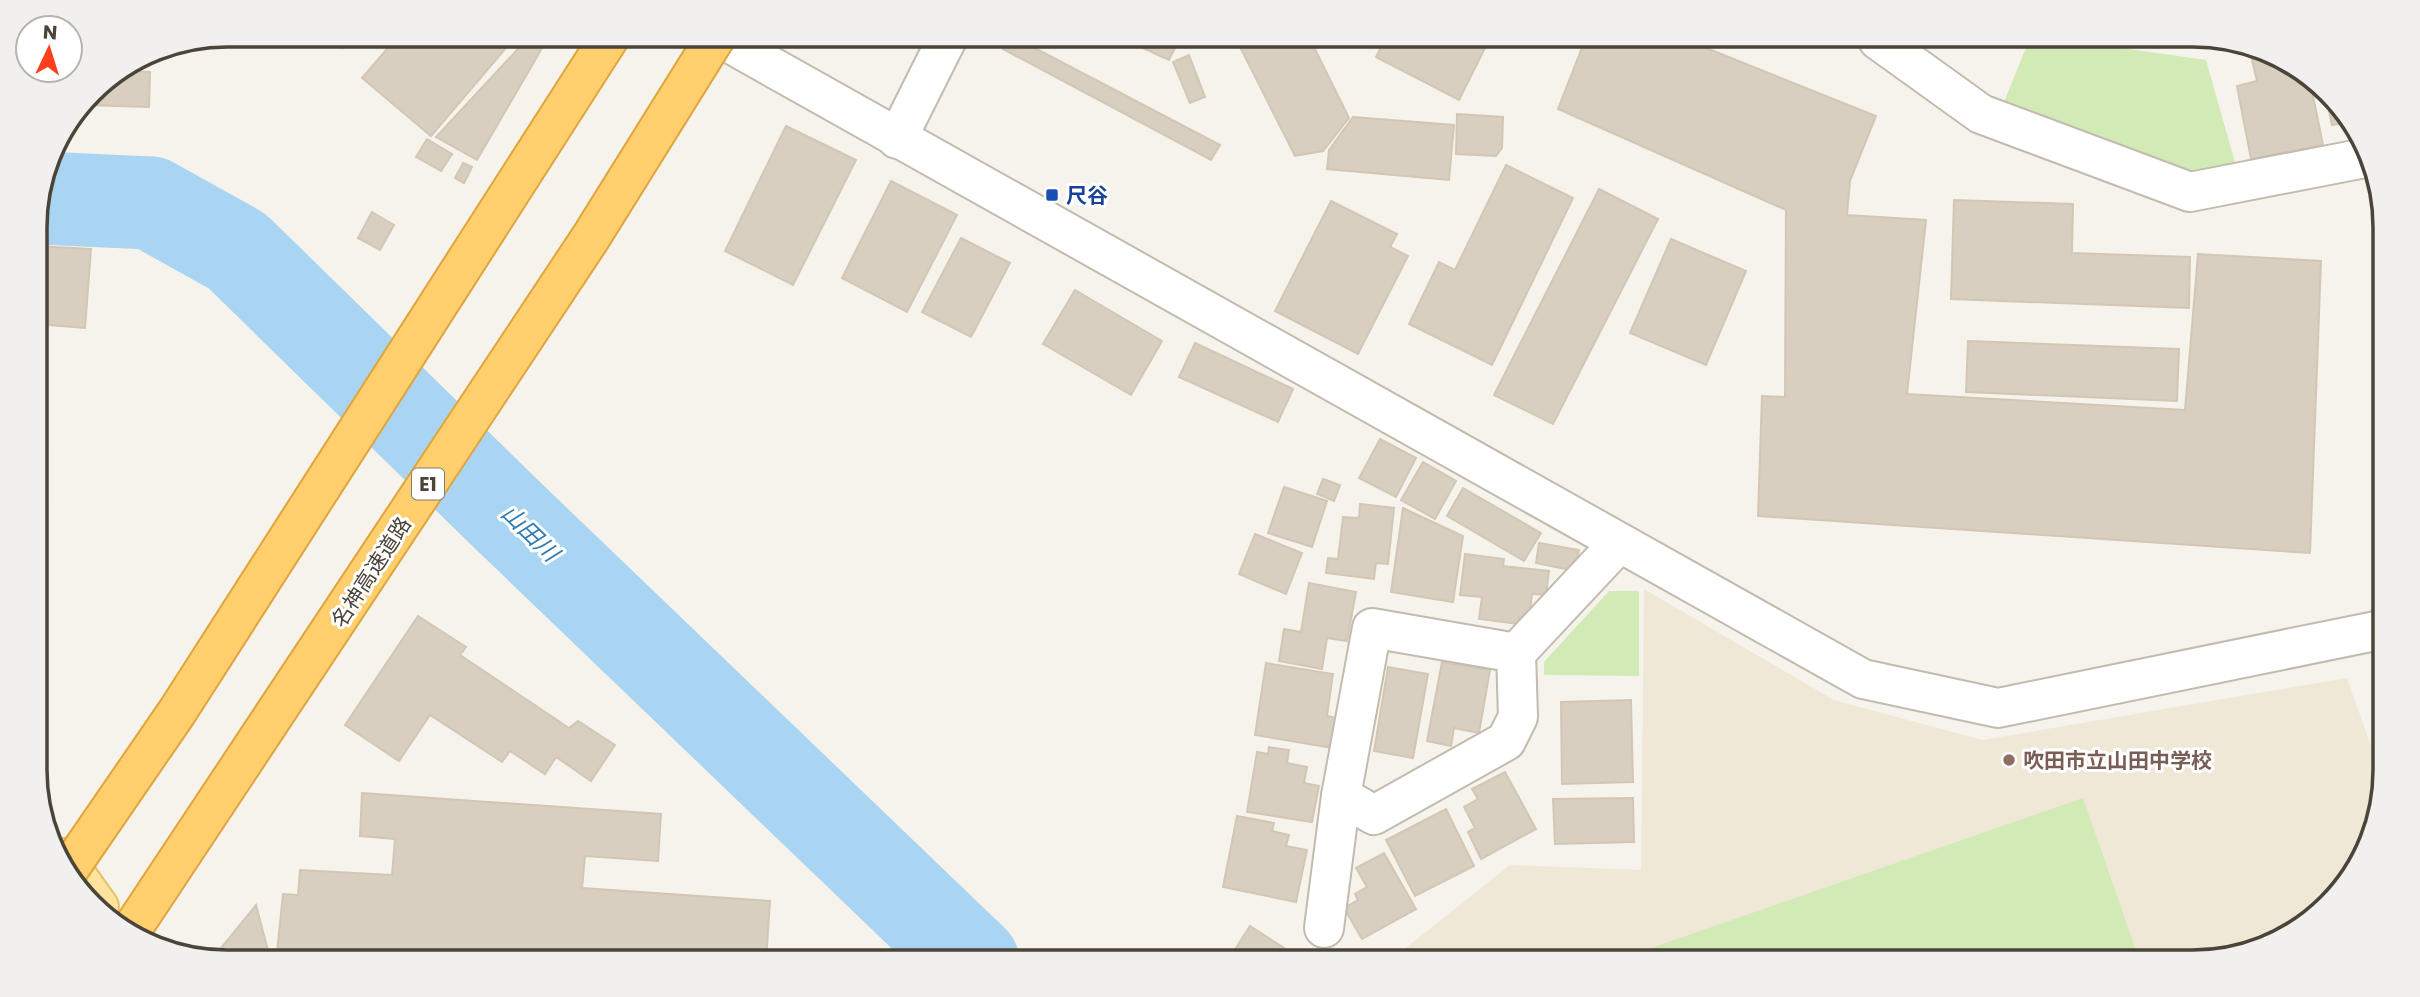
<svg xmlns="http://www.w3.org/2000/svg" width="2420" height="997" viewBox="0 0 2420 997" font-family="Poppins,'Noto Sans JP',sans-serif">
<rect width="100%" height="100%" fill="#f6f3ec"/>
<!-- education -->
<path fill="#efe8d6" d="M 1644,589 L 1834,700 L 1982,740 L 2347,678 L 2383,780 L 2375,832 L 2309,922 L 2204,962 L 1388,962 L 1510,865 L 1641,870 Z"/>
<!-- green -->
<g fill="#d2eab5">
<path d="M 2031,35 L 2206,60 L 2236,166 L 2207,177 L 2002,107 Z"/>
<path d="M 1609,591 L 1639,591 L 1639,676 L 1544,675 L 1544,662 Z"/>
<path d="M 2083,798 L 2140,962 L 1611,962 Z"/>
</g>
<g fill="none" stroke-linecap="round" stroke-linejoin="round">
<!-- river -->
<path stroke="#a9d4f2" stroke-width="93" d="M 40,198 L 151,203 L 237,251 L 502,510 L 973,962"/>
</g>
<!-- building -->
<g fill="#d8cfc1" stroke="#d3c7b4" stroke-width="2">
<path d="M 328,35 L 353,35 L 342,48 Z"/>
<path d="M 399,35 L 517,35 L 431,136 L 362,78 Z"/>
<path d="M 531,35 L 545,43 L 477,160 L 436,137 Z"/>
<path d="M 1010,35 L 1220,145 L 1211,160 L 1003,49 Z"/>
<path d="M 1114,35 L 1156,35 L 1177,44 L 1169,60 Z"/>
<path d="M 1234,35 L 1308,35 L 1349,118 L 1323,151 L 1295,156 Z"/>
<path d="M 1387,35 L 1479,35 L 1489,40 L 1459,100 L 1376,57 Z"/>
<path d="M 1587,35 L 1674,35 L 1876,116 L 1850,181 L 1847,215 L 1926,220 L 1907,394 L 2185,410 L 2198,254 L 2321,261 L 2310,553 L 1758,516 L 1762,396 L 1785,397 L 1786,210 L 1558,109 Z"/>
<path d="M 2111,35 L 2192,35 L 2197,36 L 2195,47 Z"/>
<path d="M 2223,40 L 2245,44 L 2225,48 Z"/>
<path d="M 2260,49 L 2311,86 L 2323,145 L 2251,159 L 2237,86 L 2257,81 L 2250,51 Z"/>
<path d="M 1189,55 L 1205,97 L 1190,103 L 1173,62 Z"/>
<path d="M 125,68 L 125,71 L 150,72 L 149,107 L 84,105 L 100,83 Z"/>
<path d="M 2326,97 L 2345,110 L 2350,122 L 2332,125 Z"/>
<path d="M 1457,114 L 1503,117 L 1502,148 L 1496,156 L 1456,154 Z"/>
<path d="M 1353,117 L 1454,125 L 1449,180 L 1327,169 L 1329,150 Z"/>
<path d="M 786,126 L 856,160 L 793,285 L 725,251 Z"/>
<path d="M 427,139 L 452,154 L 441,171 L 416,157 Z"/>
<path d="M 463,163 L 472,167 L 464,183 L 455,178 Z"/>
<path d="M 1506,165 L 1573,198 L 1492,365 L 1409,324 L 1439,262 L 1455,270 Z"/>
<path d="M 891,181 L 957,215 L 907,312 L 842,278 Z"/>
<path d="M 1599,189 L 1658,219 L 1553,424 L 1494,395 Z"/>
<path d="M 1954,200 L 2073,204 L 2072,253 L 2190,257 L 2189,308 L 1951,299 Z"/>
<path d="M 1331,201 L 1397,234 L 1390,247 L 1408,256 L 1358,354 L 1275,311 Z"/>
<path d="M 372,212 L 394,225 L 380,250 L 358,238 Z"/>
<path d="M 961,238 L 1010,263 L 971,337 L 922,312 Z"/>
<path d="M 1671,239 L 1746,271 L 1706,365 L 1630,333 Z"/>
<path d="M 36,246 L 91,249 L 85,328 L 36,324 Z"/>
<path d="M 1075,290 L 1162,341 L 1131,395 L 1043,344 Z"/>
<path d="M 1968,341 L 2179,349 L 2177,401 L 1966,392 Z"/>
<path d="M 1195,343 L 1293,389 L 1278,422 L 1179,377 Z"/>
<path d="M 1380,439 L 1416,458 L 1396,497 L 1359,478 Z"/>
<path d="M 1423,462 L 1456,481 L 1435,519 L 1401,500 Z"/>
<path d="M 1323,479 L 1340,485 L 1334,501 L 1317,494 Z"/>
<path d="M 1284,487 L 1327,501 L 1312,547 L 1268,533 Z"/>
<path d="M 1463,488 L 1541,533 L 1524,561 L 1447,516 Z"/>
<path d="M 1360,504 L 1394,508 L 1388,564 L 1376,563 L 1374,579 L 1326,573 L 1328,558 L 1338,559 L 1343,517 L 1359,518 Z"/>
<path d="M 1403,508 L 1463,536 L 1453,602 L 1391,592 Z"/>
<path d="M 1255,534 L 1302,553 L 1286,594 L 1239,574 Z"/>
<path d="M 1539,543 L 1579,550 L 1575,571 L 1536,563 Z"/>
<path d="M 1465,554 L 1504,559 L 1503,566 L 1549,571 L 1546,595 L 1532,594 L 1529,618 L 1519,617 L 1518,624 L 1479,619 L 1482,597 L 1460,595 Z"/>
<path d="M 1309,583 L 1356,592 L 1347,641 L 1327,638 L 1322,669 L 1279,661 L 1284,629 L 1301,632 Z"/>
<path d="M 418,616 L 466,647 L 460,655 L 569,728 L 578,721 L 615,745 L 591,781 L 556,757 L 545,774 L 510,751 L 502,762 L 430,715 L 399,761 L 345,725 Z"/>
<path d="M 1442,662 L 1490,670 L 1479,733 L 1454,728 L 1451,746 L 1427,741 Z"/>
<path d="M 1266,663 L 1333,674 L 1327,716 L 1337,718 L 1333,748 L 1255,735 Z"/>
<path d="M 1388,667 L 1428,674 L 1413,758 L 1374,751 Z"/>
<path d="M 1631,700 L 1633,782 L 1562,784 L 1561,702 Z"/>
<path d="M 1269,747 L 1289,750 L 1287,763 L 1307,767 L 1304,783 L 1319,786 L 1312,822 L 1247,812 L 1257,752 L 1268,754 Z"/>
<path d="M 1505,772 L 1536,829 L 1481,859 L 1468,832 L 1475,828 L 1464,807 L 1478,799 L 1472,789 Z"/>
<path d="M 362,793 L 661,814 L 658,861 L 585,856 L 582,888 L 770,901 L 766,962 L 276,962 L 283,894 L 298,895 L 300,870 L 392,875 L 395,839 L 360,836 Z"/>
<path d="M 1633,798 L 1634,842 L 1555,844 L 1553,799 Z"/>
<path d="M 1446,809 L 1474,866 L 1415,896 L 1386,840 Z"/>
<path d="M 1237,816 L 1274,823 L 1272,831 L 1289,835 L 1286,846 L 1307,850 L 1296,902 L 1223,887 Z"/>
<path d="M 1384,853 L 1416,909 L 1362,939 L 1344,908 L 1358,900 L 1355,894 L 1367,887 L 1356,868 Z"/>
<path d="M 256,905 L 271,962 L 212,959 Z"/>
<path d="M 1250,926 L 1306,962 L 1227,962 Z"/>
</g>
<g fill="none" stroke-linecap="round" stroke-linejoin="round">
<!-- minor casing -->
<g stroke="#c2bbae" stroke-width="42">
<g id="minor">
<path d="M 715,35 L 1863,679 L 1998,708 L 2385,629"/>
<path d="M 1879,35 L 1878,40 L 1981,114 L 2190,192 L 2365,158"/>
<path d="M 897,139 L 949,35"/>
<path d="M 1516,653 L 1372,628 L 1341,796 L 1374,815 L 1506,741 L 1518,717 L 1516,653 L 1619,543"/>
<path d="M 1324,928 L 1341,796"/>
</g>
</g>
<!-- major casing -->
<g stroke="#e6c16a" stroke-width="42">
<path id="major" d="M 64,858 L 99,907"/>
</g>
<!-- minor -->
<use href="#minor" stroke="#fff" stroke-width="38"/>
<!-- major -->
<use href="#major" stroke="#ffe39c" stroke-width="38"/>
<!-- highway-bridge casing -->
<g stroke="#e0a43c" stroke-width="42" stroke-linecap="butt">
<g id="highway-bridge">
<path d="M 69,869 L 177,712 L 611,35"/>
<path d="M 132,929 L 591,237 L 717,35"/>
</g>
</g>
<!-- highway-bridge -->
<use href="#highway-bridge" stroke="#ffcf6e" stroke-width="38"/>
</g>
<!-- markers -->
<rect fill="#1a4fb4" stroke="#fff" stroke-width="2.5" x="1045" y="188" width="14" height="14" rx="3.5"/>
<circle fill="#8d6e63" stroke="#fff" stroke-width="2.5" cx="2009" cy="760" r="7"/>
<g text-anchor="middle" dominant-baseline="central" stroke-width="6" stroke-linejoin="round" paint-order="stroke">
<!-- shield labels -->
<rect fill="#fff" stroke="#817c74" stroke-width="2" x="412" y="468.5" width="32" height="31" rx="5"/>
<g font-size="19" font-weight="bold" fill="#4b4439">
<text x="428" y="484">E1</text>
</g>
<!-- transit labels -->
<g font-size="21" font-weight="bold" fill="#164399" stroke="#fff" text-anchor="start">
<text x="1066" y="195">尺谷</text>
</g>
<!-- street labels -->
<g font-size="21" fill="#4b4439" stroke="#fff">
<text transform="translate(371 572) rotate(-57)">名神高速道路</text>
</g>
<!-- education labels -->
<g font-size="21" font-weight="bold" fill="#785e54" stroke="#fff" text-anchor="start">
<text x="2023" y="760">吹田市立山田中学校</text>
</g>
<!-- water labels -->
<g font-size="23" font-style="italic" fill="#2e7ab2" stroke="#fff">
<text transform="translate(530 533) rotate(44)">山田川</text>
</g>
</g>
<!-- crop -->
<path d="M0 0H2420V997H0ZM227 47H2193A180 180 0 0 1 2373 227V770A180 180 0 0 1 2193 950H227A180 180 0 0 1 47 770V227A180 180 0 0 1 227 47Z" fill="#f1f0ef" fill-rule="evenodd"/>
<path fill="none" stroke="#4b4439" stroke-width="3.5" d="M227 47H2193A180 180 0 0 1 2373 227V770A180 180 0 0 1 2193 950H227A180 180 0 0 1 47 770V227A180 180 0 0 1 227 47Z"/>
<!-- north arrow -->
<g transform="translate(49 49) rotate(4)"><circle r="33" fill="#ffffff" stroke="#b7b4b0" stroke-width="2"/>
<path d="M0-5L12 26L0 18L-12 26Z" fill="#fc3f1d"/>
<text y="-10" font-size="19" font-weight="bold" text-anchor="middle" fill="#4b4439">N</text>
</g>
</svg>
